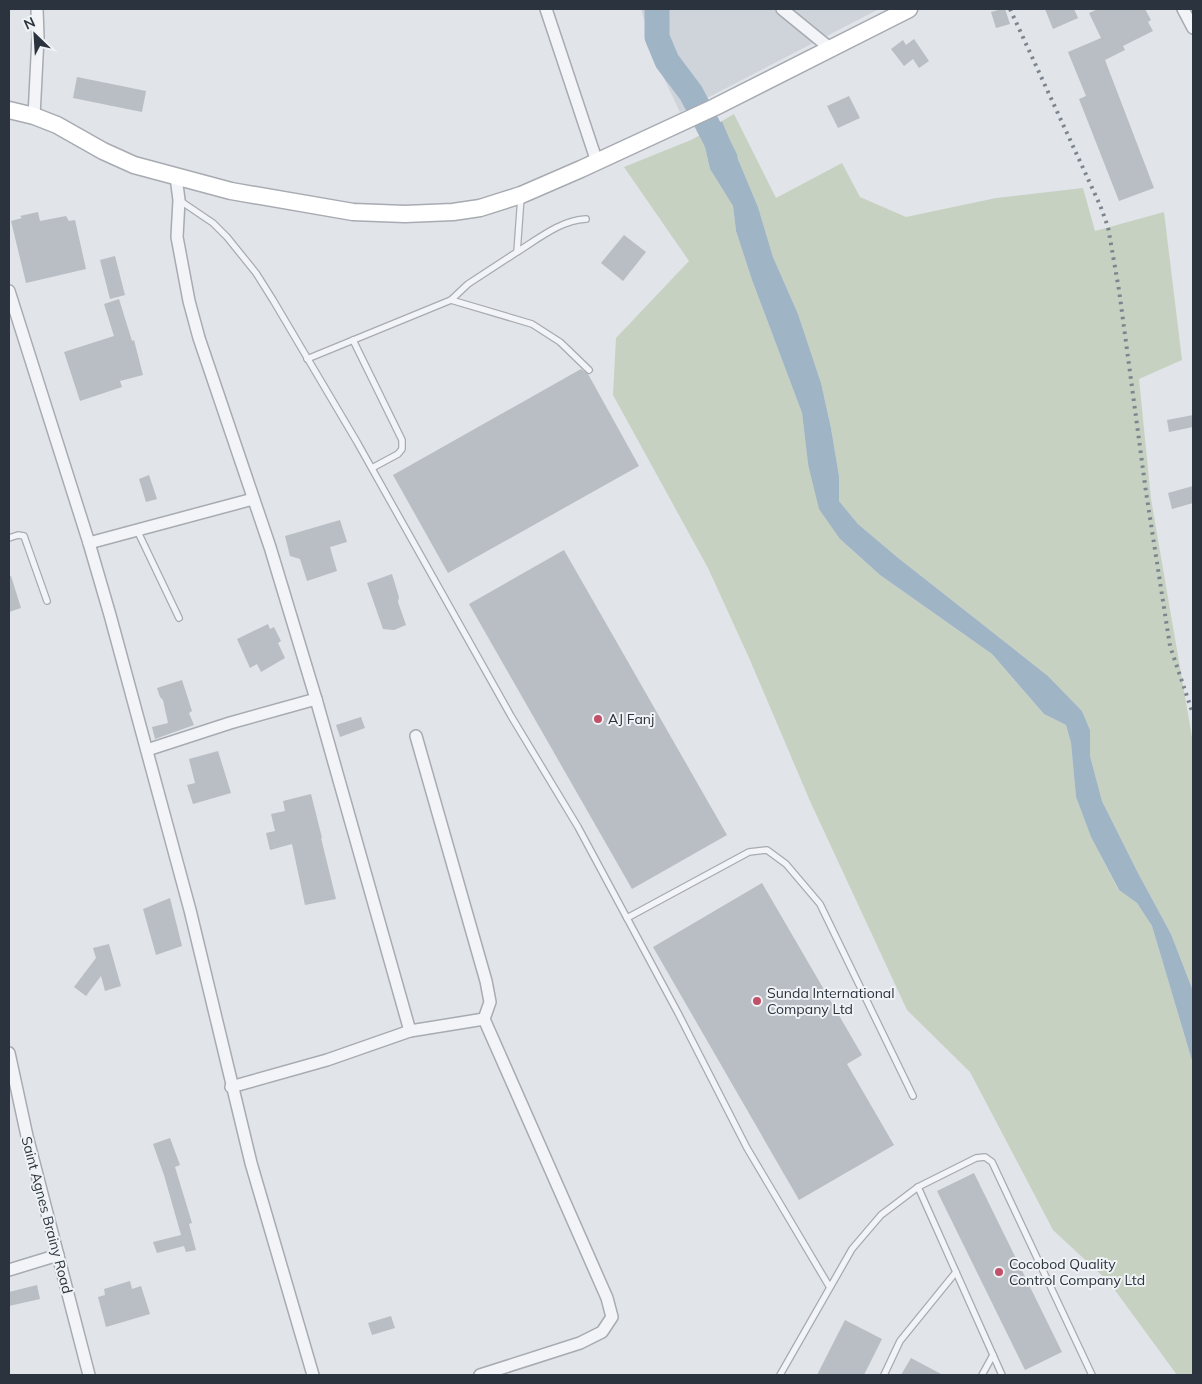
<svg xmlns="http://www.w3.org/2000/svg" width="1202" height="1384" viewBox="0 0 1202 1384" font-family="Mulish,sans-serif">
<rect width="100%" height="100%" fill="#e1e4e8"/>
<!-- built -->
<path fill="#cfd3da" d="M 641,9 L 879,9 L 680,112 L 657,64 Z"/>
<!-- green -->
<g fill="#c7d1c2">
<path d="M 734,114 L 776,198 L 842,163 L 860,197 L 906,217 L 996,198 L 1083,188 L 1095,231 L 1164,212 L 1182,360 L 1139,379 L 1151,499 L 1193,743 L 1193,991 L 1171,934 L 1138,873 L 1102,801 L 1090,756 L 1090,730 L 1082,711 L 1048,676 L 897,557 L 858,524 L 839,501 L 839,476 L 831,428 L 821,383 L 798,314 L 773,257 L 758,207 L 722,121 Z"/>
<path d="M 702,134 L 710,169 L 733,206 L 736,231 L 752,280 L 802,413 L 808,464 L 840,539 L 880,575 L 992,654 L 1044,714 L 1066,725 L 1071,743 L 1076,797 L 1091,837 L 1118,889 L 1137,903 L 1152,926 L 1193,1064 L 1193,1375 L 1177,1375 L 1109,1282 L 1053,1230 L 970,1072 L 907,1010 L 810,801 L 750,660 L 708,568 L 613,395 L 616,338 L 689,261 L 624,167 L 691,140 Z"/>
</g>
<!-- water -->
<path fill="#9fb4c5" d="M 722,121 L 758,207 L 773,257 L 798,314 L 821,383 L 831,428 L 839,476 L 839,501 L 858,524 L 897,557 L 1048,676 L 1082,711 L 1090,730 L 1090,756 L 1102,801 L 1138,873 L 1171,934 L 1193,991 L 1193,1064 L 1152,926 L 1137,903 L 1119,890 L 1091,837 L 1076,797 L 1071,743 L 1066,725 L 1044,714 L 992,654 L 880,575 L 840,539 L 819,509 L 808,464 L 802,413 L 752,280 L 736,231 L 733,206 L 710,169 L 702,134 Z"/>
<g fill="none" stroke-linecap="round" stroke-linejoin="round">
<!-- river -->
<path stroke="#9fb4c5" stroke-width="25" d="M 657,9 L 657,37 L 667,61 L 691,93 L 725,158"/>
</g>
<!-- building -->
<g fill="#b8bec4">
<path d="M 1002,9 L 1005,9 L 1010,24 L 996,28 L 991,12 Z"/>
<path d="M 1045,9 L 1074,9 L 1078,18 L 1053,29 Z"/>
<path d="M 1098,9 L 1145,9 L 1151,20 L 1148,22 L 1153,31 L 1123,46 L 1125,50 L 1105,60 L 1154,188 L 1119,201 L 1079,99 L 1086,96 L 1068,52 L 1101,38 L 1089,13 Z"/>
<path d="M 914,39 L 929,61 L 919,68 L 913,59 L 904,66 L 891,49 L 903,40 L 906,45 Z"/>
<path d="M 77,77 L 146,91 L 142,112 L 73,98 Z"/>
<path d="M 849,96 L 860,118 L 838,128 L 827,106 Z"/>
<path d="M 38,212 L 40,221 L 66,216 L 69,221 L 75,220 L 86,269 L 26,283 L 11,221 L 22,218 L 20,216 Z"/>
<path d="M 624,235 L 646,252 L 623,281 L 601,263 Z"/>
<path d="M 115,256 L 125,295 L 110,299 L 100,260 Z"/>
<path d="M 119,299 L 132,341 L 134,340 L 143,375 L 120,381 L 122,387 L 80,401 L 64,352 L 114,336 L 104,304 Z"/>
<path d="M 581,369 L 588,374 L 639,466 L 448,573 L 393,475 Z"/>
<path d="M 1193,415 L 1193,427 L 1169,432 L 1167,420 Z"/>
<path d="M 149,475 L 157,499 L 146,502 L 139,479 Z"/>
<path d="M 1193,486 L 1193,503 L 1172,509 L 1168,493 Z"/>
<path d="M 340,520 L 347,542 L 330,547 L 337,571 L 307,581 L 300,559 L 290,556 L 285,536 Z"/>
<path d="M 564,550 L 727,835 L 632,889 L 469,604 Z"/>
<path d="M 392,574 L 399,597 L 398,602 L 406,625 L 394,630 L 383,629 L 367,583 Z"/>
<path d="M 11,576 L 21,608 L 9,612 L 9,577 Z"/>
<path d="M 268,624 L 270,629 L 274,627 L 281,641 L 278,643 L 285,658 L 261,672 L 257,664 L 250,668 L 237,639 Z"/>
<path d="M 182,680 L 192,711 L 189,713 L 194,725 L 155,739 L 152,727 L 168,723 L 163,700 L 160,697 L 157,688 Z"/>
<path d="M 361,717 L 365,728 L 340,737 L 336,725 Z"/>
<path d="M 218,751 L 231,793 L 193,804 L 187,785 L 195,783 L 189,759 Z"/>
<path d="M 311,794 L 322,838 L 321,838 L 336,899 L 305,905 L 292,844 L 270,850 L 266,833 L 275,831 L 271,814 L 285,811 L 283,801 Z"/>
<path d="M 762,883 L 862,1055 L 847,1064 L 894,1145 L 799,1200 L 653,947 Z"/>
<path d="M 170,898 L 182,946 L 156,955 L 143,909 Z"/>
<path d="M 109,944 L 121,986 L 105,991 L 101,976 L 86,996 L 74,987 L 96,958 L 93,948 Z"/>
<path d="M 170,1138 L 180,1165 L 175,1167 L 192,1223 L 189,1224 L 196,1250 L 186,1252 L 184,1246 L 157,1253 L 153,1242 L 181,1235 L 164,1175 L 153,1144 Z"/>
<path d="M 974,1173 L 1062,1352 L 1025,1370 L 937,1191 Z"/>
<path d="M 130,1281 L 132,1289 L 141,1286 L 150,1314 L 106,1327 L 98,1297 L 105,1295 L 104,1289 Z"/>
<path d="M 37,1285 L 40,1299 L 9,1306 L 9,1292 Z"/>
<path d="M 391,1316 L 395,1328 L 372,1335 L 368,1323 Z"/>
<path d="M 845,1320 L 882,1339 L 864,1375 L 817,1375 Z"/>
<path d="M 911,1358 L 943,1375 L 901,1375 Z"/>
</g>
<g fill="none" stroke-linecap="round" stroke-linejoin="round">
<!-- lane casing -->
<g stroke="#a7abb2" stroke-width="8">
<g id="lane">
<path d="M 179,200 L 213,223 L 227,237 L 256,273 L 273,300 L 357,442 L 511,716 L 578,827 L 678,1013 L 747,1148 L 829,1286"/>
<path d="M 517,252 C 538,239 561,220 586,219"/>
<path d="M 451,300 L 532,324 L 560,342 L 589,370"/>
<path d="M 353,340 L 402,440 L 402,449 L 398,454 L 372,468"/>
<path d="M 307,359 L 451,300 L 468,284 L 517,252 L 521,197"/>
<path d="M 137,530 L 179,618"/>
<path d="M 9,538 L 18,535 L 24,536 L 47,601"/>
<path d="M 627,918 L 749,852 L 767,850 L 786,864 L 820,904 L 913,1096"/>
<path d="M 918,1187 L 1002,1375"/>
<path d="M 780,1375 L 852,1249 L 881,1215 L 918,1187 L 976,1158 L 985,1157 L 992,1162 L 1092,1375"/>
<path d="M 884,1375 L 900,1341 L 956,1272"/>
<path d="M 982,1375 L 993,1355"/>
</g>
</g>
<!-- street casing -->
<g stroke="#a7abb2" stroke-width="14">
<g id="street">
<path d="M 546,9 L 597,162"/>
<path d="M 782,9 L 831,49"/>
<path d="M 1183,9 L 1193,28"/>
<path d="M 34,116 L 38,37 L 37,9"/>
<path d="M 176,177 L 179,200 L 177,237 L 189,301 L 199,338 L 270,547 L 316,699"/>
<path d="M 9,291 L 89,543 L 110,615 L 190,910 L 251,1163 L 313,1375"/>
<path d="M 89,543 L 253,499"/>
<path d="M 416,736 L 486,981 L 490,1002 L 484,1019 L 607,1298 L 612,1317 L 602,1332 L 580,1343 L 480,1375"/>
<path d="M 147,750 L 230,723 L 316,699 L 410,1031"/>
<path d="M 9,1053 L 27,1136 L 89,1375"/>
<path d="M 231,1087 L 327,1060 L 410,1031 L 484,1019"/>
<path d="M 9,1270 L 58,1255"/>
</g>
</g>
<!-- secondary casing -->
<g stroke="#a7abb2" stroke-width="19">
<path id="secondary" d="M 9,110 L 34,116 L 57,125 L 103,151 L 134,165 L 231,191 L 353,212 L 405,214 L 453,212 L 480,208 L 521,195 L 581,169 L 715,107 L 909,9"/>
</g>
<!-- lane -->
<use href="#lane" stroke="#f3f4f7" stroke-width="5.5"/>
<!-- street -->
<use href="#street" stroke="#f3f4f7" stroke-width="11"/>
<!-- secondary -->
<use href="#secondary" stroke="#fff" stroke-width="16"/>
<!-- rail -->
<path stroke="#7b8590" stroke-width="4" stroke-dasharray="2.5 5" stroke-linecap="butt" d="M 1010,9 L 1100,205 L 1108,227 L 1119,290 L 1146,492 L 1170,646 L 1193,714"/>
</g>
<!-- markers -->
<g fill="#c15169" stroke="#f0f3f6" stroke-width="2">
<circle cx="598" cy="719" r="5"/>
<circle cx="757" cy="1001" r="5"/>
<circle cx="999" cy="1272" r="5"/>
</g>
<g text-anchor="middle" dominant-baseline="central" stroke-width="4" stroke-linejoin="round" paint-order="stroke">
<!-- poi labels -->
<g font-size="14" fill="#2b333e" stroke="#f0f3f6" text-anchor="start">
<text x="608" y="719">AJ Fanj</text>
<text x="767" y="993">Sunda International<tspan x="767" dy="16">Company Ltd</tspan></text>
<text x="1009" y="1264">Cocobod Quality<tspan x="1009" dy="16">Control Company Ltd</tspan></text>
</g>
<!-- street labels -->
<g font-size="14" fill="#2b333e" stroke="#f0f3f6">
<text transform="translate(47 1215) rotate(75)">Saint Agnes Brainy Road</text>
</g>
</g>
<!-- border -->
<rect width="1202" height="1384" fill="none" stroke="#2b333e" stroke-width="20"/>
<!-- north arrow -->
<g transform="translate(35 35) rotate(335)" stroke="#f0f3f6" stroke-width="4" paint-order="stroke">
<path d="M0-4L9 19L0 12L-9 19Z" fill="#2b333e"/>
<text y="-8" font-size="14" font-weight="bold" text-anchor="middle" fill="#2b333e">N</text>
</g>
</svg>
